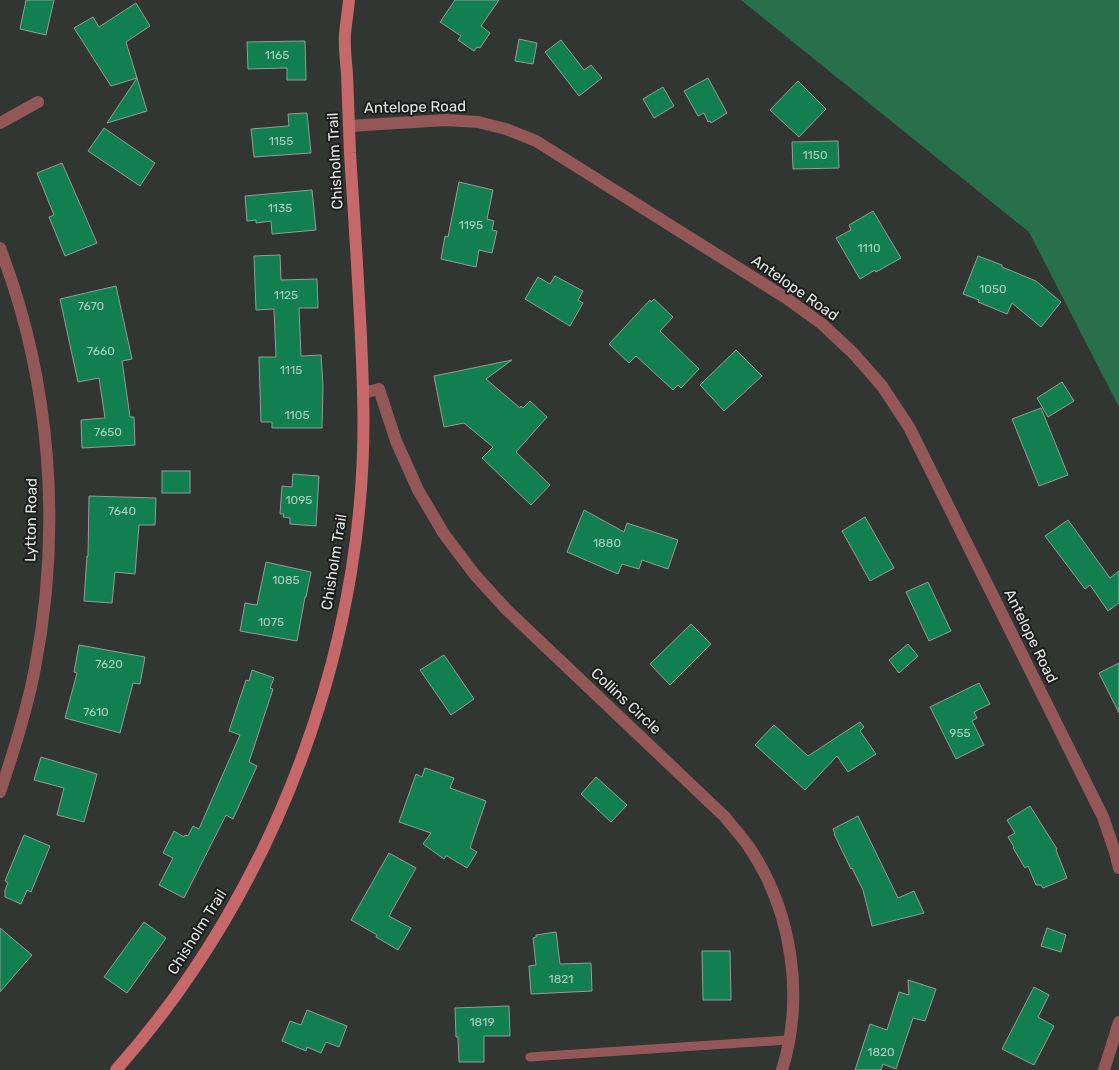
<svg xmlns="http://www.w3.org/2000/svg" width="1119" height="1070" viewBox="0 0 1119 1070" font-family="Rubik,sans-serif">
<rect width="100%" height="100%" fill="#323633"/>
<!-- green -->
<path fill="#286f4b" d="M 741,0 L 1119,0 L 1119,407 L 1029,232 Z"/>
<!-- building -->
<g fill="#117f50" stroke="#969b98">
<path d="M 26,0 L 54,0 L 46,35 L 20,29 Z"/>
<path d="M 455,0 L 499,0 L 481,26 L 490,33 L 480,48 L 477,47 L 474,51 L 458,40 L 461,36 L 440,22 Z"/>
<path d="M 136,3 L 150,26 L 126,42 L 147,111 L 107,123 L 137,78 L 111,86 L 74,28 L 93,17 L 99,27 Z"/>
<path d="M 519,39 L 537,43 L 533,64 L 515,61 Z"/>
<path d="M 561,40 L 584,70 L 591,65 L 602,78 L 579,96 L 545,52 Z"/>
<path d="M 305,41 L 306,80 L 287,80 L 287,68 L 248,69 L 247,42 Z"/>
<path d="M 708,78 L 727,113 L 711,123 L 710,121 L 708,122 L 704,113 L 698,116 L 684,91 Z"/>
<path d="M 798,81 L 826,109 L 799,137 L 770,110 Z"/>
<path d="M 663,87 L 674,106 L 654,118 L 643,99 Z"/>
<path d="M 307,113 L 311,153 L 254,157 L 251,129 L 289,126 L 288,114 Z"/>
<path d="M 104,128 L 155,163 L 140,186 L 88,151 Z"/>
<path d="M 838,141 L 839,168 L 793,169 L 792,142 Z"/>
<path d="M 62,163 L 97,243 L 65,256 L 49,217 L 54,215 L 37,173 Z"/>
<path d="M 459,182 L 493,190 L 487,219 L 494,221 L 492,230 L 497,231 L 492,253 L 479,250 L 476,267 L 441,259 L 445,236 L 448,237 Z"/>
<path d="M 312,190 L 316,230 L 272,234 L 271,221 L 256,223 L 256,220 L 247,221 L 245,196 Z"/>
<path d="M 873,211 L 901,258 L 876,272 L 875,270 L 860,279 L 836,238 L 851,230 L 849,225 Z"/>
<path d="M 280,255 L 281,280 L 317,279 L 318,308 L 299,308 L 301,356 L 321,355 L 323,386 L 322,428 L 272,428 L 272,422 L 261,422 L 259,357 L 276,357 L 274,309 L 256,310 L 254,256 Z"/>
<path d="M 978,256 L 1002,265 L 1002,267 L 1036,281 L 1061,302 L 1041,327 L 1012,303 L 1007,314 L 978,302 L 979,300 L 963,294 Z"/>
<path d="M 555,276 L 583,291 L 578,300 L 583,303 L 570,326 L 525,299 L 538,277 L 550,284 Z"/>
<path d="M 116,286 L 132,359 L 122,361 L 130,417 L 134,417 L 135,445 L 82,448 L 81,420 L 105,418 L 99,378 L 78,382 L 60,299 Z"/>
<path d="M 654,299 L 673,317 L 660,331 L 699,369 L 681,388 L 678,385 L 673,390 L 636,356 L 629,363 L 609,344 L 650,300 L 651,302 Z"/>
<path d="M 736,350 L 762,376 L 724,411 L 700,385 Z"/>
<path d="M 512,360 L 486,379 L 520,408 L 521,406 L 523,408 L 530,401 L 547,417 L 516,452 L 550,485 L 531,505 L 482,458 L 493,447 L 464,423 L 444,427 L 434,376 Z"/>
<path d="M 1062,382 L 1074,401 L 1048,417 L 1037,398 Z"/>
<path d="M 1041,408 L 1068,475 L 1039,486 L 1012,419 Z"/>
<rect x="162" y="471" width="28" height="22"/>
<path d="M 293,474 L 319,476 L 316,526 L 290,524 L 290,518 L 283,517 L 284,514 L 280,514 L 282,486 L 292,487 Z"/>
<path d="M 89,496 L 156,498 L 155,525 L 139,525 L 135,574 L 115,572 L 112,603 L 84,601 L 87,556 L 88,556 Z"/>
<path d="M 584,510 L 624,532 L 627,523 L 678,540 L 668,569 L 642,560 L 639,569 L 622,564 L 618,574 L 567,552 Z"/>
<path d="M 865,517 L 894,568 L 870,581 L 842,531 Z"/>
<path d="M 1068,520 L 1110,578 L 1119,571 L 1119,603 L 1108,611 L 1090,585 L 1085,589 L 1045,536 Z"/>
<path d="M 266,562 L 311,572 L 306,597 L 305,597 L 297,641 L 240,631 L 245,603 L 257,605 Z"/>
<path d="M 928,582 L 951,631 L 929,641 L 906,592 Z"/>
<path d="M 691,624 L 711,644 L 670,685 L 650,664 Z"/>
<path d="M 908,644 L 918,656 L 899,673 L 889,660 Z"/>
<path d="M 79,645 L 145,657 L 140,684 L 133,683 L 120,733 L 65,718 L 77,673 L 74,672 Z"/>
<path d="M 444,655 L 474,699 L 451,715 L 420,670 Z"/>
<path d="M 1119,663 L 1119,713 L 1099,673 Z"/>
<path d="M 252,670 L 274,678 L 270,688 L 273,689 L 249,762 L 257,766 L 233,819 L 226,815 L 184,898 L 159,885 L 173,858 L 163,853 L 174,831 L 184,837 L 185,835 L 188,836 L 193,826 L 199,829 L 240,735 L 229,731 L 246,680 L 249,681 Z"/>
<path d="M 979,683 L 990,704 L 974,712 L 977,718 L 972,721 L 984,745 L 956,759 L 930,707 Z"/>
<path d="M 860,722 L 864,727 L 860,731 L 876,754 L 848,772 L 837,756 L 805,790 L 755,745 L 774,725 L 808,756 Z"/>
<path d="M 41,757 L 97,774 L 84,822 L 57,815 L 64,788 L 34,780 Z"/>
<path d="M 425,768 L 454,778 L 450,788 L 486,801 L 470,848 L 477,852 L 467,868 L 447,856 L 446,856 L 444,859 L 423,844 L 431,833 L 399,822 L 416,774 L 422,777 Z"/>
<path d="M 596,777 L 627,805 L 611,822 L 581,794 Z"/>
<path d="M 1030,806 L 1057,849 L 1056,850 L 1067,878 L 1043,888 L 1041,885 L 1036,885 L 1028,866 L 1025,868 L 1013,848 L 1014,847 L 1008,837 L 1015,833 L 1007,820 Z"/>
<path d="M 858,816 L 898,898 L 914,891 L 924,913 L 872,926 L 863,890 L 852,868 L 851,869 L 834,834 L 835,834 L 833,829 Z"/>
<path d="M 24,835 L 50,846 L 31,892 L 27,890 L 21,904 L 5,897 L 5,890 L 8,883 L 5,881 Z"/>
<path d="M 389,853 L 416,868 L 389,916 L 411,928 L 398,950 L 376,937 L 377,935 L 351,920 Z"/>
<path d="M 144,922 L 166,938 L 127,993 L 104,977 Z"/>
<path d="M 0,928 L 32,955 L 0,992 Z"/>
<path d="M 1047,928 L 1066,935 L 1061,952 L 1041,946 Z"/>
<path d="M 556,932 L 560,964 L 591,963 L 592,991 L 531,994 L 529,966 L 536,965 L 533,938 L 536,937 L 536,935 Z"/>
<path d="M 702,951 L 730,951 L 731,1000 L 703,1000 Z"/>
<path d="M 908,980 L 936,989 L 925,1021 L 913,1018 L 896,1069 L 883,1064 L 881,1070 L 855,1070 L 870,1024 L 887,1030 L 899,992 L 909,995 Z"/>
<path d="M 1034,987 L 1049,995 L 1038,1017 L 1054,1026 L 1034,1065 L 1002,1049 Z"/>
<path d="M 509,1006 L 510,1036 L 484,1036 L 484,1062 L 459,1062 L 458,1037 L 456,1037 L 455,1008 Z"/>
<path d="M 307,1010 L 347,1026 L 339,1047 L 326,1042 L 321,1053 L 307,1047 L 306,1051 L 282,1041 L 290,1021 L 301,1025 Z"/>
</g>
<g fill="none" stroke-linecap="round" stroke-linejoin="round">
<!-- lane -->
<path stroke="#935758" stroke-width="9" d="M 530,1057 L 788,1040"/>
<!-- street -->
<g stroke="#935758" stroke-width="12">
<path d="M 0,123 L 38,102"/>
<path d="M 349,126 L 446,120 L 478,122 L 506,129 L 536,141 L 786,298 L 822,324 L 853,353 L 882,386 L 909,427 L 1103,817 L 1115,852 L 1119,868"/>
<path d="M 0,248 C 51,380 62,529 35,668 C 27,710 14,751 0,792"/>
<path d="M 363,393 L 379,389 L 396,441 L 418,490 L 444,534 L 475,575 L 506,609 L 725,817 C 733,827 742,837 749,847 C 792,911 805,996 782,1070"/>
<path d="M 1104,1070 L 1119,1022"/>
</g>
<!-- secondary -->
<path stroke="#c6676a" stroke-width="12" d="M 116,1070 C 278,888 371,635 363,392 C 361,312 355,233 350,153 C 349,127 348,100 347,74 C 346,61 344,47 345,34 C 346,23 348,11 349,0"/>
</g>
<g text-anchor="middle" dominant-baseline="central" stroke-width="4" stroke-linejoin="round" paint-order="stroke">
<!-- number labels -->
<g font-size="12" fill="#afcdc0">
<text x="277" y="55">1165</text>
<text x="281" y="141">1155</text>
<text x="815" y="155">1150</text>
<text x="280" y="208">1135</text>
<text x="471" y="225">1195</text>
<text x="869" y="248">1110</text>
<text x="993" y="289">1050</text>
<text x="286" y="295">1125</text>
<text x="91" y="306">7670</text>
<text x="101" y="351">7660</text>
<text x="291" y="370">1115</text>
<text x="297" y="415">1105</text>
<text x="108" y="432">7650</text>
<text x="299" y="500">1095</text>
<text x="122" y="511">7640</text>
<text x="607" y="543">1880</text>
<text x="286" y="580">1085</text>
<text x="271" y="622">1075</text>
<text x="109" y="664">7620</text>
<text x="96" y="712">7610</text>
<text x="960" y="733">955</text>
<text x="561" y="979">1821</text>
<text x="482" y="1022">1819</text>
<text x="881" y="1052">1820</text>
</g>
<!-- street labels -->
<g font-size="15" fill="#e4e7e5" stroke="#1b1d1c">
<text transform="translate(415 107) rotate(-1)">Antelope Road</text>
<text transform="translate(335 161) rotate(-93)">Chisholm Trail</text>
<text transform="translate(795 288) rotate(35)">Antelope Road</text>
<text transform="translate(31 520) rotate(-89)">Lytton Road</text>
<text transform="translate(334 562) rotate(-81)">Chisholm Trail</text>
<text transform="translate(1031 636) rotate(64)">Antelope Road</text>
<text transform="translate(626 701) rotate(43)">Collins Circle</text>
<text transform="translate(197 932) rotate(-58)">Chisholm Trail</text>
</g>
</g>
</svg>
